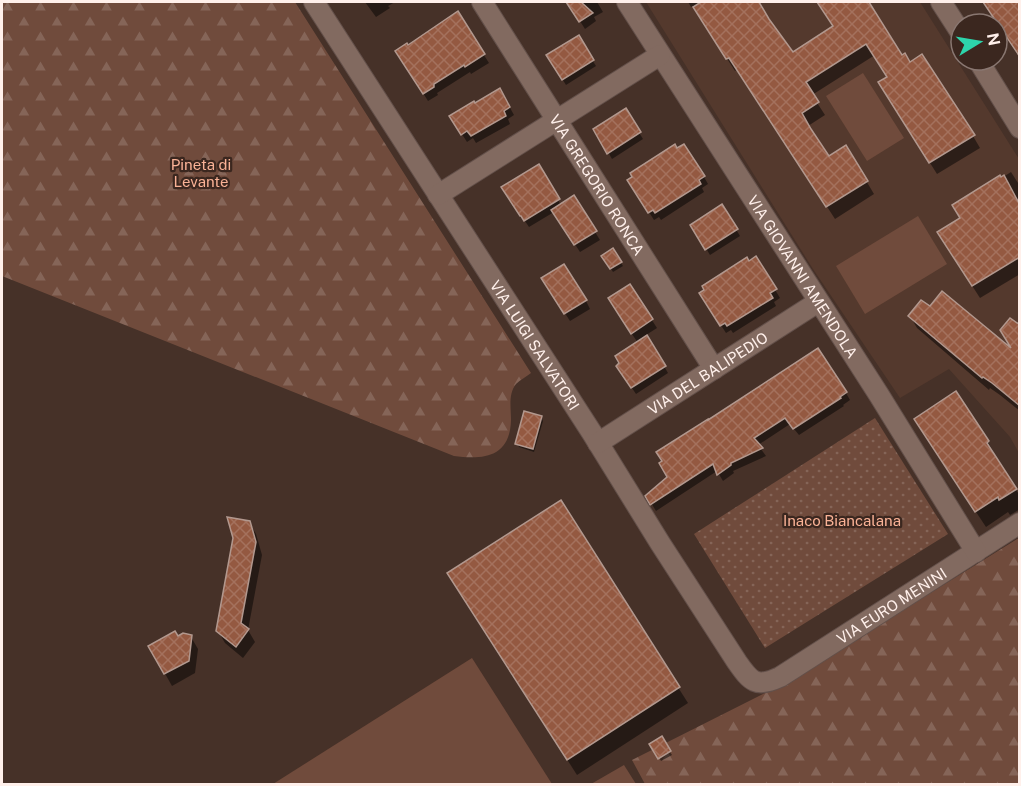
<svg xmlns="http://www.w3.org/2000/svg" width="1021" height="786" viewBox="0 0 1021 786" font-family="'Public Sans',sans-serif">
<defs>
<pattern id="forest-firs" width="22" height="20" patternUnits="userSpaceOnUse" patternTransform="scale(1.5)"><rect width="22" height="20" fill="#704b3c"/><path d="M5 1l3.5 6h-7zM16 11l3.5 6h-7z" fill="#856558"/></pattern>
<pattern id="park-dots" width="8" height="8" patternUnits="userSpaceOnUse" patternTransform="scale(1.5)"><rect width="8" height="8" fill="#704b3c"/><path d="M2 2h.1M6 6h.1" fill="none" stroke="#856558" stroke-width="1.8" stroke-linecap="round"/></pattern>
<pattern id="building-cross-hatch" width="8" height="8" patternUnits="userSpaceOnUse" patternTransform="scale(1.5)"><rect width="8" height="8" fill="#945941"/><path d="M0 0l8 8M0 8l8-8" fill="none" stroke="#a4715d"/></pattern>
</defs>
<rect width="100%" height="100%" fill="#463128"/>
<!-- built -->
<path fill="#54392d" d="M 646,2 L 920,2 L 1019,159 L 1019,453 L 1010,437 L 949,369 L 900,398 L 813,269 Z"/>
<!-- forest -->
<g fill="url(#forest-firs)">
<path d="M 2,2 L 295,2 L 531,373 C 527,376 520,380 516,384 C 508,394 511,408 511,420 C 510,457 484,460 454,456 L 2,276 Z"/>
<path d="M 1019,538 L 1019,784 L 645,784 L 632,760 L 789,681 Z"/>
</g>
<!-- park -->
<path fill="url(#park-dots)" d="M 875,418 L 948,534 L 765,648 L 694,534 Z"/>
<!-- pitch -->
<g fill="#704b3c">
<path d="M 863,73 L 904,138 L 867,161 L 826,96 Z"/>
<path d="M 918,216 L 947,264 L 865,314 L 836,266 Z"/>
<path d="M 472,658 L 552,784 L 273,784 Z"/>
<path d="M 624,765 L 636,784 L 591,784 Z"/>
</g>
<!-- shadow -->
<g fill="#0007">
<path d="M 365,2 L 395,2 L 388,6 L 390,8 L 376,17 Z"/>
<path d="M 568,2 L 597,2 L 603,12 L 594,17 L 596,21 L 585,29 Z"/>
<path d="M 688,2 L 756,2 L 767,20 L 793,54 L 835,27 L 819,2 L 867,2 L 902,57 L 910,63 L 973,136 L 980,148 L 937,174 L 887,95 L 889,78 L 875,55 L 812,95 L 825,115 L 808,126 L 828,158 L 846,147 L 874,194 L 835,219 L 738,69 L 735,71 L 693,6 L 691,7 Z"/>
<path d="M 457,13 L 489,63 L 471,74 L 470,72 L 437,93 L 438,95 L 428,101 L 402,59 L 408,47 Z"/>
<path d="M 578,37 L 596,66 L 566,85 L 548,56 Z"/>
<path d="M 500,90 L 514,115 L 508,119 L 510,124 L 476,143 L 473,138 L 467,142 L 451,117 Z"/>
<path d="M 625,110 L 643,139 L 612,159 L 595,129 Z"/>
<path d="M 538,166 L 561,205 L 595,232 L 600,240 L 580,252 L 554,212 L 529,227 L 507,194 Z"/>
<path d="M 1011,172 L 1020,186 L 1020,274 L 980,298 L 946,245 L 962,219 L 1000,179 Z"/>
<path d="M 704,177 L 708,184 L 702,188 L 704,192 L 661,220 L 659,217 L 654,220 L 629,181 Z"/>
<path d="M 722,206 L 740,236 L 710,255 L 692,225 Z"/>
<path d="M 612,250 L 623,266 L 613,272 L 603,256 Z"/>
<path d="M 756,258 L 780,298 L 774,302 L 776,306 L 733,333 L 731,330 L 726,333 L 706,302 Z"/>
<path d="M 630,286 L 657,328 L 646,335 L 668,373 L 636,394 L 622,373 L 638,343 L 614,307 Z"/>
<path d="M 548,287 L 586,301 L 590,309 L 570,321 Z"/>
<path d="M 910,316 L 1014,352 L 1020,327 L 1020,411 L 1000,395 L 990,388 L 989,390 L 917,328 Z"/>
<path d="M 846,393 L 850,400 L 843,405 L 844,406 L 799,435 L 790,424 L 758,445 L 766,456 L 733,471 L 734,473 L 723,481 L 717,471 L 656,511 L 647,496 L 669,478 L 661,464 Z"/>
<path d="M 541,417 L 543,421 L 534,452 L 519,447 L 517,443 Z"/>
<path d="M 925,435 L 988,442 L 997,458 L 996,459 L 1020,496 L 1020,509 L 1010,515 L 1008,512 L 986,527 Z"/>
<path d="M 560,502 L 688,703 L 577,775 L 458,589 Z"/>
<path d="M 249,522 L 256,534 L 262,555 L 248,630 L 255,642 L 243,658 L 225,643 L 218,631 Z"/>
<path d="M 191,637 L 198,649 L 195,673 L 172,686 L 150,647 L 178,638 Z"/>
<path d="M 661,738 L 672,755 L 661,761 L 651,744 Z"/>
</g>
<!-- building -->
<g fill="url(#building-cross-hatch)" stroke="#b2988e" stroke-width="1.5">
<path d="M 566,2 L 581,2 L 593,13 L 579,22 Z"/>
<path d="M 701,2 L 759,2 L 769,19 L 793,52 L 833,26 L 817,2 L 869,2 L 902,55 L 905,53 L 910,62 L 922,54 L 975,135 L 929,163 L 878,82 L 887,77 L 866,44 L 806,82 L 819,102 L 802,113 L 811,129 L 829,156 L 846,145 L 868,181 L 826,207 L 729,58 L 726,59 L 693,7 Z"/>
<path d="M 983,2 L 1020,2 L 1020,57 Z"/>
<path d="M 458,11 L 485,54 L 465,67 L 464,65 L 434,84 L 434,87 L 423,94 L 395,51 L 407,43 L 408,45 Z"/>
<path d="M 579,35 L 594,60 L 562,80 L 546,55 Z"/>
<path d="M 500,88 L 510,107 L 504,111 L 506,116 L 471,136 L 467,131 L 461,135 L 449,116 L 474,101 L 475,103 Z"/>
<path d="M 626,108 L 641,132 L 607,154 L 593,129 Z"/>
<path d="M 675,144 L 677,148 L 684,144 L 705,176 L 699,180 L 701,184 L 655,213 L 653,210 L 648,213 L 627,180 L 632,177 L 630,173 Z"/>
<path d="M 539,164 L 560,199 L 524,221 L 521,216 L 520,216 L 501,187 Z"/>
<path d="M 1000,175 L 1001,177 L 1004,175 L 1020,205 L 1020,257 L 972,286 L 937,232 L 960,218 L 952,205 Z"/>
<path d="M 574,195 L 597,231 L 574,245 L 551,210 Z"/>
<path d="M 722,204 L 738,229 L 705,250 L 690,225 Z"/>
<path d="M 613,248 L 622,262 L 610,269 L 601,256 Z"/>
<path d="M 756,256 L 777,289 L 770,293 L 773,298 L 727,326 L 725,323 L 720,326 L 699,293 L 704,290 L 702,286 L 747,257 L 749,261 Z"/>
<path d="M 564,264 L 587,300 L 564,314 L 541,278 Z"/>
<path d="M 630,284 L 653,319 L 631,334 L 608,298 Z"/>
<path d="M 942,291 L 1011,348 L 1000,330 L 1010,318 L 1020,325 L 1020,406 L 992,383 L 983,377 L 982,378 L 908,316 L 921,300 L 930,306 Z"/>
<path d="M 647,335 L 666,366 L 631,388 L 616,366 L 619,363 L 615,356 Z"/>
<path d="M 818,348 L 847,392 L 840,397 L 841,398 L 793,429 L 785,418 L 754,438 L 763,448 L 731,463 L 731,465 L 717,475 L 713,464 L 650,505 L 645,496 L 667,477 L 659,463 L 662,461 L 656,452 L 708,419 L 708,420 Z"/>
<path d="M 956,391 L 989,441 L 987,443 L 1017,489 L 999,500 L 998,497 L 975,512 L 914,419 Z"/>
<path d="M 524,411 L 542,416 L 533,449 L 515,444 Z"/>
<path d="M 561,500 L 680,687 L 567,760 L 447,573 Z"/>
<path d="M 227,517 L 250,521 L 256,542 L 241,623 L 249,629 L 236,647 L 216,631 L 233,538 Z"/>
<path d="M 175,631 L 178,636 L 183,633 L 192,635 L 189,661 L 164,674 L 148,646 Z"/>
<path d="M 662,736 L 671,751 L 658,759 L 649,744 Z"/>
</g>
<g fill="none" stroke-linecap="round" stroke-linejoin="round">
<!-- minor casing -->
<g stroke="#63504a" stroke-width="22">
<g id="minor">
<path id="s1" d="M 314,2 L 592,433 L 660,543 L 737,662 C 751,682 756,688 780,677 L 1020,523"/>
<path id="s2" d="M 482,2 L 714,369"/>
<path id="s3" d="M 627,2 L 879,395 L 976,552"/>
<path d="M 941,2 L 961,33"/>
<path d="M 978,60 L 1020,128"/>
<path d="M 438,195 L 660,55"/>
<path id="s4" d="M 598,443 L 818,302"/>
</g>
</g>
<!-- minor -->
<use href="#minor" stroke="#826a60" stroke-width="20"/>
</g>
<g text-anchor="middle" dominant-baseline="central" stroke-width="4.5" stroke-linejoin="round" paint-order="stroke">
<!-- park labels -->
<g font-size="15" fill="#fab296" stroke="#3b271f">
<text x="201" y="164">Pineta di<tspan x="201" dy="17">Levante</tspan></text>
<text x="842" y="520">Inaco Biancalana</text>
</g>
<!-- street labels -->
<g font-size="15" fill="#fff0eb" stroke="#3b271f">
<text stroke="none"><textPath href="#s2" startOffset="216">VIA GREGORIO RONCA</textPath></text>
<text stroke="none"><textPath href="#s3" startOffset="326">VIA GIOVANNI AMENDOLA</textPath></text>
<text stroke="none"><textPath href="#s1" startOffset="408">VIA LUIGI SALVATORI</textPath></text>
<text stroke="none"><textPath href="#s4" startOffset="130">VIA DEL BALIPEDIO</textPath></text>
<text stroke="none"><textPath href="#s1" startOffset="969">VIA EURO MENINI</textPath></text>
</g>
</g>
<!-- border -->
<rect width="1021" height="786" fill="none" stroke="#fff0eb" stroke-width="6"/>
<!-- north arrow -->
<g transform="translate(979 42) rotate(79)"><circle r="28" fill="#3b271f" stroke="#897771" stroke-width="1.5"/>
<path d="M0-4.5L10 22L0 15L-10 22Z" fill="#2dd4ab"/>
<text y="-9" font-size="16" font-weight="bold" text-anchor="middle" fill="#fff0eb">N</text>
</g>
</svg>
